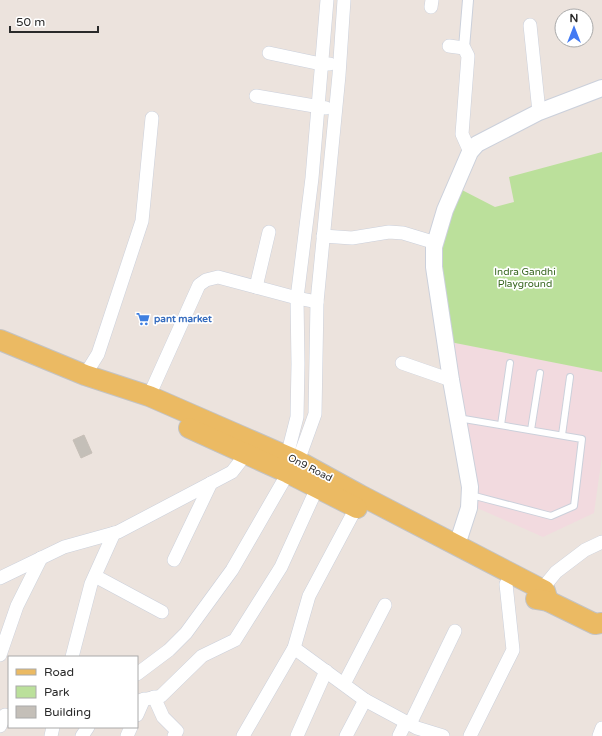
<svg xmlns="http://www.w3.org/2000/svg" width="602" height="736" viewBox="0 0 602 736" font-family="'Varela Round',sans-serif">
<rect width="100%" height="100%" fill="#ece3dd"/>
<!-- medical -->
<path fill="#f2dadf" d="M 450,342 L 602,372 L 602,456 L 594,513 L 543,537 L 475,507 Z"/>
<!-- green -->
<path fill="#bbe09b" d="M 602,152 L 602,372 L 450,342 L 437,270 L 440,245 L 462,190 L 495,207 L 514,202 L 509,177 Z"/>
<!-- building -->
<path fill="#c4bfb8" stroke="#c7bfb7" d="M 84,435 L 92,453 L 81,458 L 73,440 Z"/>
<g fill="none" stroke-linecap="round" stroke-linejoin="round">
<!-- service casing -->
<g stroke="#cbd0db" stroke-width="8">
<g id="service">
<path d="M 458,418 L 582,439 L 574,506 L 551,516 L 471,495"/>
<path d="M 501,425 L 510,363"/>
<path d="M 531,430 L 540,373"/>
<path d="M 562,435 L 570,377"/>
</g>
</g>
<!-- pedestrian casing -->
<g stroke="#cbd0db" stroke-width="12">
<path id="pedestrian" d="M 464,48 L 468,0"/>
</g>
<!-- minor casing -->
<g stroke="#cbd0db" stroke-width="14">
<g id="minor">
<path d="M 431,7 L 432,0"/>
<path d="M 530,25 L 539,112"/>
<path d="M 449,46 L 464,48 L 468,56 L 462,134 L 470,152"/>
<path d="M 269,53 L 321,64 L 330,64"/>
<path d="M 256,96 L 326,108"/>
<path d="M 323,236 L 352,238 L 389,232 L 403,233 L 436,243"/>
<path d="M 256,287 L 269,232"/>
<path d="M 402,363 L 451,380"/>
<path d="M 85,375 L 98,354 L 142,221 L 152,118"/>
<path d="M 149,396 L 199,285 L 206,280 L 218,277 L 297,298 L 317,302"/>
<path d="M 287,456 L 297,417 L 298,364 L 297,298 L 312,178 L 327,0"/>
<path d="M 298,461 L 315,414 L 317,302 L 339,75 L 344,0"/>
<path d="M 174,560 L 211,483"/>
<path d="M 95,576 L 162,612"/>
<path d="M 0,578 L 64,547 L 118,532 L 232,472 L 246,454"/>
<path d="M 542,589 L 556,572 L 585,550 L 602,542"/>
<path d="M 294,648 L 365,700 L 417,728 L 443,736"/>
<path d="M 0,655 L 17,606 L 41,558"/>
<path d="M 72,657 L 91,584 L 114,533"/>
<path d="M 137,674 L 169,650 L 186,633 L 232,570 L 288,473"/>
<path d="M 344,684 L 385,605"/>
<path d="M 154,697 L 163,717 L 177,731 L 174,736"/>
<path d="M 137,701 L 161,696 L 202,656 L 235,640 L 281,567 L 317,488"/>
<path d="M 137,715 L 144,699"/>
<path d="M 410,724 L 455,631"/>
<path d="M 0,726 L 5,715"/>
<path d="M 51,736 L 53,727"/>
<path d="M 82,736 L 88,727"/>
<path d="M 127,736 L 131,727"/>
<path d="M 243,736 L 294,648 L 309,596 L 356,508"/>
<path d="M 297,736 L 326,671"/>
<path d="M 346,736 L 365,700"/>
<path d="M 399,736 L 406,722"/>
<path d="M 470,736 L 513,650 L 506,584"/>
<path d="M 599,736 L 602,728"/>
</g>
</g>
<!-- tertiary casing -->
<g stroke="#cbd0db" stroke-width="18">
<path id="tertiary" d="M 457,545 L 469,508 L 470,487 L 451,380 L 434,267 L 434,247 L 445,210 L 470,152 L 477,144 L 539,112 L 602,88"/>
</g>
<!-- primary casing -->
<g stroke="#c3c3c3" stroke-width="22">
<g id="primary">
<path d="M 0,340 L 85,375 L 149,396 L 298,461 L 360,495 L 545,591 L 548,601"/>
<path d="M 189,428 L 288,473 L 357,508"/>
<path d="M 536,599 L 548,601 L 595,624 L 602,623"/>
</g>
</g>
<!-- service -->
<use href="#service" stroke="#fff" stroke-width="6"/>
<!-- pedestrian -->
<use href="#pedestrian" stroke="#fff" stroke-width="10"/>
<!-- minor -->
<use href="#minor" stroke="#fff" stroke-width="13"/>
<!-- tertiary -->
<use href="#tertiary" stroke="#fff" stroke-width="16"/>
<!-- primary -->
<use href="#primary" stroke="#ebba63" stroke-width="20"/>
</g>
<!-- icons -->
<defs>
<g id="supermarket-bare" transform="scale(1.08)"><path d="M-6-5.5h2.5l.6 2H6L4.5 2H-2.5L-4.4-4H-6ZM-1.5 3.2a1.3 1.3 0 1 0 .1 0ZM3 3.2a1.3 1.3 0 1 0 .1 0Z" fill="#3f7fe0" stroke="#fff" stroke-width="2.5" paint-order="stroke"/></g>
</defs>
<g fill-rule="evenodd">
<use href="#supermarket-bare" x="143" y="319"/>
</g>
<g text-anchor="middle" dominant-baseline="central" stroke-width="3.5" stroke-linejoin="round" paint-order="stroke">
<!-- park labels -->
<g font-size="10" fill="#35651d" stroke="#fff">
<text x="525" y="272">Indra Gandhi<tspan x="525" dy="12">Playground</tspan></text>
</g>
<!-- shop labels -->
<g font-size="10" font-weight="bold" fill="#366cbe" stroke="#fff" text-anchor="start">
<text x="154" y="319">pant market</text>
</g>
<!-- street labels -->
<g font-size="10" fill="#2a2a2a" stroke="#fff">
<text transform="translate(310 468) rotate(27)">On9 Road</text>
</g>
</g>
<!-- legend -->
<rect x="8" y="656" width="130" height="72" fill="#ffffff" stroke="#aaaaaa"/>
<rect x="16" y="669" width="20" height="6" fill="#ebba63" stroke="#aaaaaa"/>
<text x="44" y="676" font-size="12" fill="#2a2a2a">Road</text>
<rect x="16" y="686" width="20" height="12" fill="#bbe09b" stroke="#aaaaaa"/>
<text x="44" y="696" font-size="12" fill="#2a2a2a">Park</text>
<rect x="16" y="706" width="20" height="12" fill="#c4bfb8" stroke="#aaaaaa"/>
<text x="44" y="716" font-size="12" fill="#2a2a2a">Building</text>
<!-- north arrow -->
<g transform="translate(574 28)"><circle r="19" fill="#ffffff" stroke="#aaaaaa"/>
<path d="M0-3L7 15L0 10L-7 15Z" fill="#437af3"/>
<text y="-6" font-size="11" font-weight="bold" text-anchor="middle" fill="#2a2a2a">N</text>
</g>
<!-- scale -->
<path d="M10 26v6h88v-6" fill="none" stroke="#2a2a2a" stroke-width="2"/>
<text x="16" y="26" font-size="12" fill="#2a2a2a" stroke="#ffffff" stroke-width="3" paint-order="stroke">50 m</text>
</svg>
